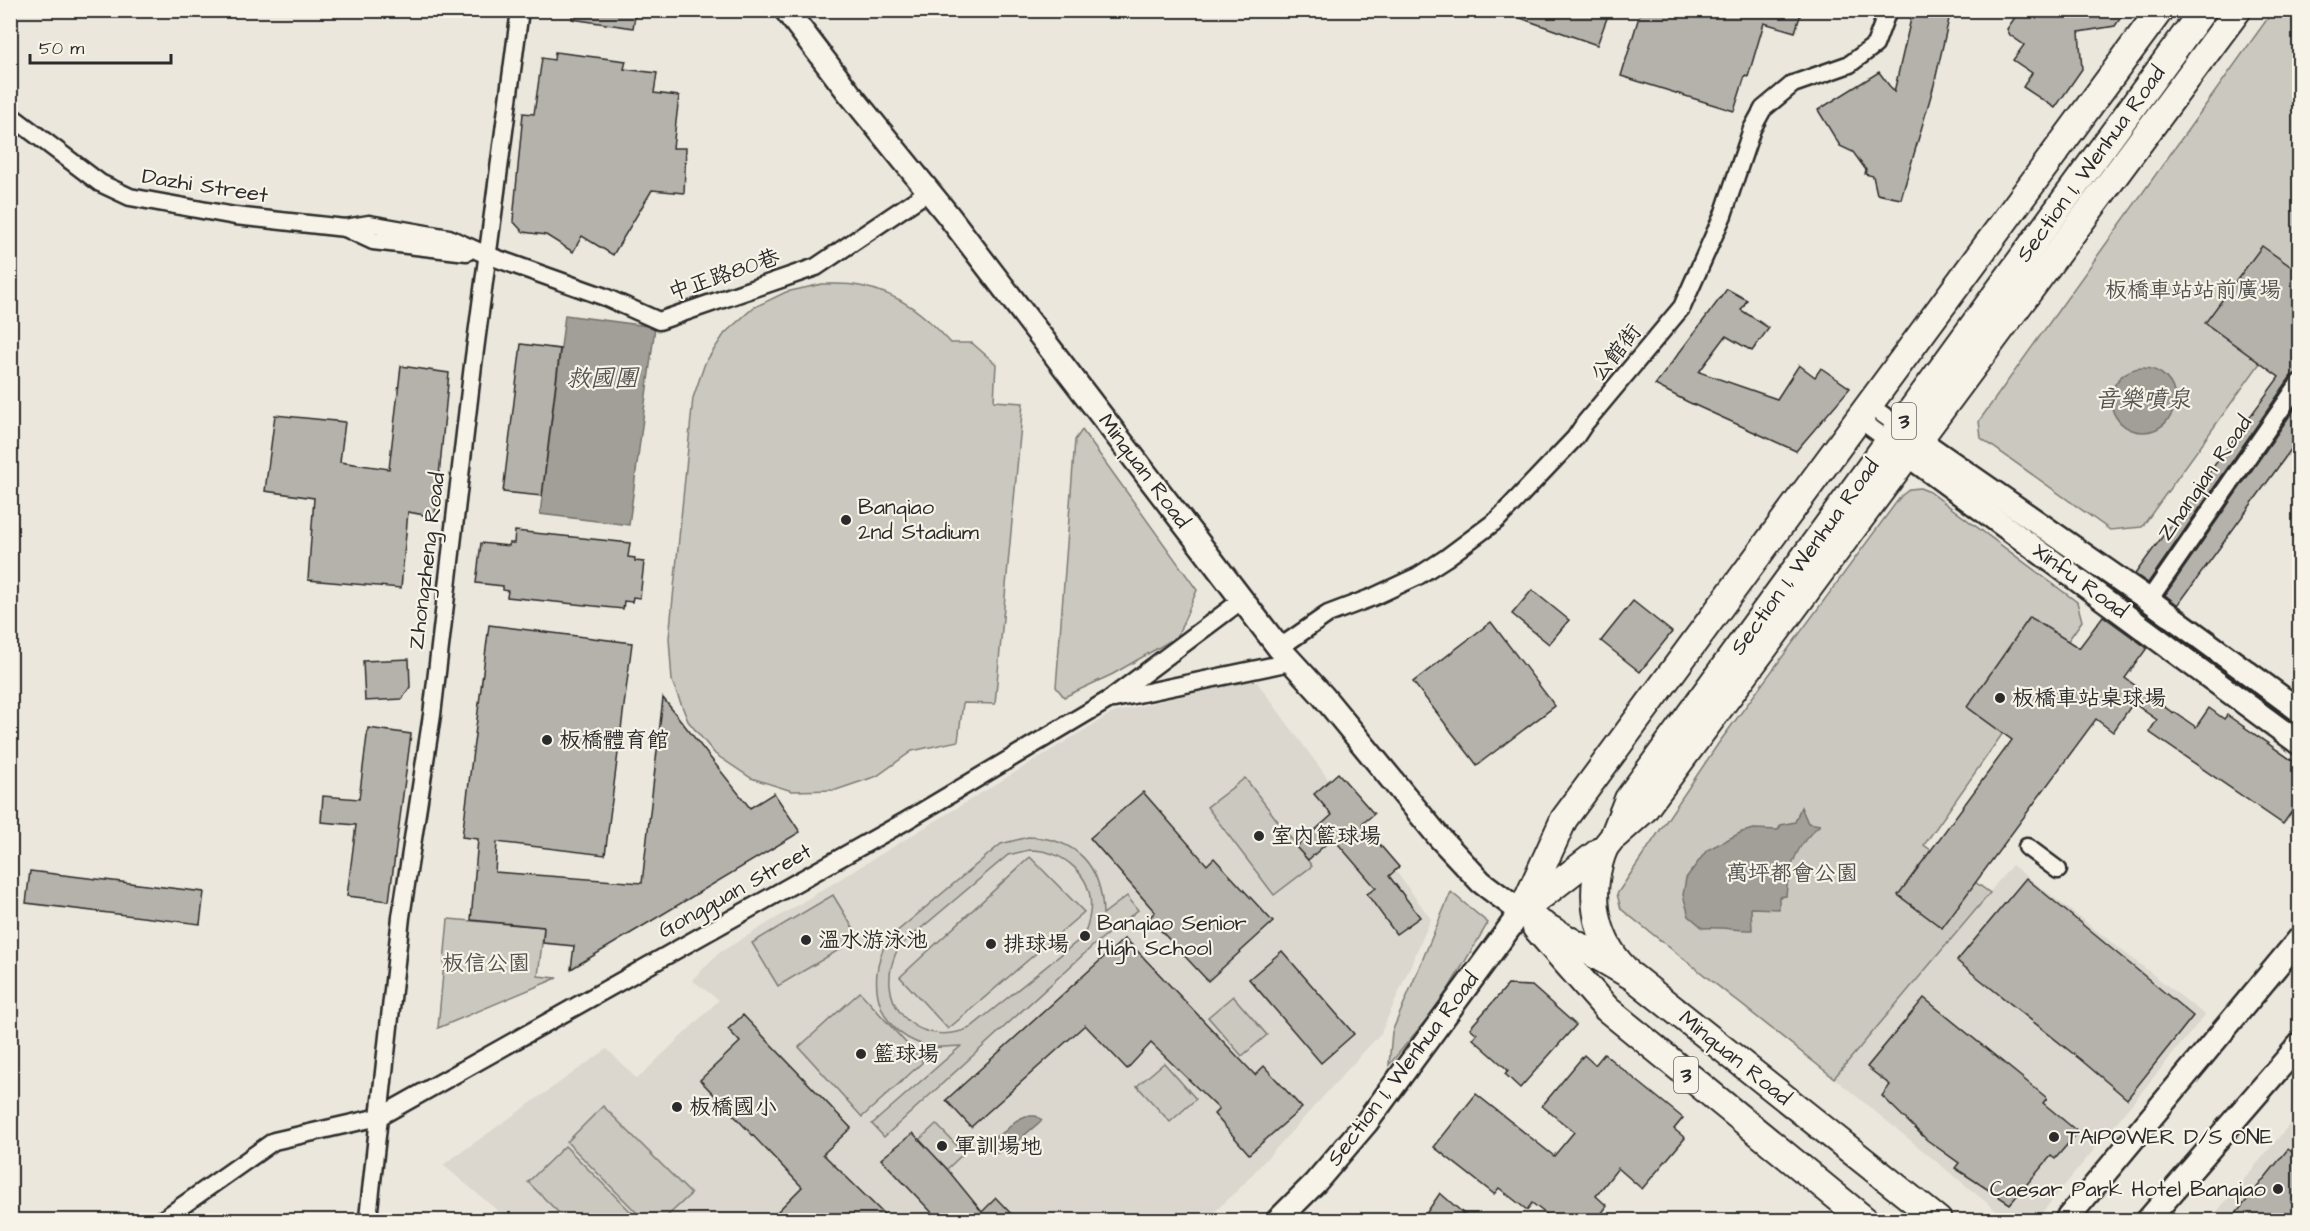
<svg xmlns="http://www.w3.org/2000/svg" width="2310" height="1231" viewBox="0 0 2310 1231" font-family="'Architects Daughter','LXGW WenKai TC',sans-serif">
<rect width="100%" height="100%" fill="#ebe7dd"/>
<filter id="ink" filterUnits="userSpaceOnUse"><feTurbulence type="fractalNoise" baseFrequency=".0167" numOctaves="2"/><feDisplacementMap in="SourceGraphic" scale="12" xChannelSelector="R" yChannelSelector="G"/><feConvolveMatrix kernelMatrix="1 2 1 2 8 2 1 2 1" color-interpolation-filters="sRGB"/></filter>
<g filter="url(#ink)">
<!-- built -->
<g fill="#dbd7ce">
<path d="M 1254,678 L 1431,919 L 1381,1033 L 1239,1189 L 1206,1220 L 509,1220 L 443,1165 L 607,1049 L 637,1079 L 719,1000 L 692,980 L 719,953 L 1112,713 Z"/>
<path d="M 2012,865 L 2205,1015 L 2036,1220 L 2008,1220 L 1834,1078 Z"/>
<path d="M 2299,1112 L 2299,1220 L 2210,1220 L 2285,1130 Z"/>
</g>
<!-- green -->
<g fill="#cbc8bf" stroke="#7b7a75" stroke-width="1.5" fill-rule="evenodd">
<path d="M 2273,11 L 2299,11 L 2299,309 L 2142,527 L 2110,530 L 1981,438 L 1979,421 Z"/>
<path d="M 822,284 C 835,284 848,283 860,286 C 901,294 924,314 951,343 L 972,343 L 996,364 L 994,401 L 1023,403 L 995,704 L 963,703 L 958,741 L 912,751 L 877,776 L 836,790 L 792,791 L 751,778 L 715,754 L 688,721 L 672,681 L 669,638 L 693,398 L 705,363 L 725,333 L 753,308 L 786,292 Z"/>
<path d="M 1082,430 L 1197,590 L 1177,637 L 1113,674 L 1064,697 L 1056,687 L 1075,440 Z"/>
<path d="M 1920,488 L 1930,492 L 2077,602 L 2082,621 L 1924,845 L 1990,893 L 1834,1078 L 1621,909 L 1617,894 L 1718,744 L 1901,496 L 1910,489 Z"/>
<path d="M 1245,778 L 1312,866 L 1274,895 L 1207,807 Z"/>
<path d="M 1028,837 C 1077,838 1102,866 1103,914 L 1127,896 L 1138,910 L 1096,943 L 884,1137 L 872,1124 L 961,1046 C 953,1046 943,1048 934,1047 C 879,1039 863,983 888,939 L 1001,844 ZM 1029,850 C 1064,850 1095,876 1090,913 C 1089,921 1086,929 1084,936 L 970,1028 C 914,1051 870,999 899,947 L 1008,855 Z"/>
<path d="M 1030,857 L 1084,912 L 948,1029 L 900,977 Z"/>
<path d="M 1451,892 L 1488,923 L 1440,1003 L 1389,1065 L 1392,1032 Z"/>
<path d="M 833,895 L 859,938 L 778,986 L 752,943 Z"/>
<path d="M 448,919 L 544,927 L 538,976 L 557,978 L 438,1028 Z"/>
<path d="M 860,992 L 923,1062 L 862,1117 L 799,1047 Z"/>
<path d="M 1233,996 L 1267,1035 L 1242,1056 L 1208,1017 Z"/>
<path d="M 1164,1063 L 1196,1099 L 1170,1122 L 1137,1086 Z"/>
<path d="M 603,1106 L 691,1194 L 663,1220 L 644,1220 L 567,1142 Z"/>
<path d="M 936,1124 L 964,1153 L 947,1169 L 919,1140 Z"/>
<path d="M 565,1146 L 639,1220 L 566,1220 L 528,1182 Z"/>
</g>
<!-- water -->
<g fill="#a29f98" stroke="#72716c" stroke-width="1.5">
<path d="M 565,315 L 655,327 L 629,525 L 540,514 Z"/>
<circle cx="2143" cy="400" r="32"/>
<path d="M 1801,807 L 1808,823 L 1820,825 C 1797,843 1788,868 1786,896 L 1779,897 L 1779,909 L 1751,908 L 1752,930 C 1735,930 1720,927 1703,928 L 1689,916 L 1683,895 L 1686,878 L 1707,850 L 1742,832 L 1754,829 L 1778,830 L 1781,825 L 1795,822 Z"/>
<path d="M 1026,1116 L 1036,1116 L 1042,1120 L 1019,1140 L 997,1153 L 989,1152 C 985,1138 997,1137 1005,1131 C 1015,1123 1011,1122 1026,1116 Z"/>
</g>
<!-- building -->
<g fill="#b5b2ab" stroke="#2b2b2b" stroke-width="1.5">
<path d="M 573,10 L 636,10 L 633,28 L 572,19 Z"/>
<path d="M 1507,10 L 1610,10 L 1597,45 L 1506,13 Z"/>
<path d="M 1641,10 L 1802,10 L 1795,32 L 1764,23 L 1748,77 L 1745,76 L 1734,111 L 1621,76 Z"/>
<path d="M 1913,10 L 1951,10 L 1934,85 L 1901,199 L 1877,194 L 1873,176 L 1865,174 L 1866,170 L 1853,152 L 1840,146 L 1818,110 L 1879,72 L 1894,92 Z"/>
<path d="M 2020,10 L 2126,10 L 2115,26 L 2079,32 L 2082,69 L 2055,108 L 2023,87 L 2032,73 L 2013,60 L 2024,45 L 2010,35 L 2007,29 Z"/>
<path d="M 555,52 L 626,61 L 624,69 L 657,73 L 654,93 L 679,96 L 673,148 L 686,148 L 684,193 L 652,190 L 613,255 L 582,236 L 573,252 L 546,235 L 523,232 L 513,221 L 523,113 L 534,114 L 542,58 L 554,60 Z"/>
<path d="M 2262,246 L 2300,273 L 2300,372 L 2291,376 L 2148,583 L 2135,574 L 2279,377 L 2205,323 Z"/>
<path d="M 1727,289 L 1747,300 L 1741,310 L 1769,328 L 1752,351 L 1726,336 L 1699,372 L 1777,399 L 1799,365 L 1815,377 L 1821,368 L 1850,388 L 1796,451 L 1688,402 L 1655,385 Z"/>
<path d="M 521,344 L 560,349 L 542,496 L 503,492 Z"/>
<path d="M 401,366 L 449,373 L 435,517 L 408,512 L 401,588 L 308,580 L 314,498 L 265,491 L 275,415 L 345,422 L 340,462 L 389,469 Z"/>
<path d="M 2300,401 L 2300,437 L 2178,605 L 2165,595 Z"/>
<path d="M 515,531 L 630,543 L 628,557 L 635,558 L 635,561 L 644,562 L 640,598 L 633,597 L 632,602 L 624,601 L 623,609 L 507,597 L 508,591 L 503,590 L 503,586 L 476,583 L 481,543 L 509,546 L 509,543 L 514,543 Z"/>
<path d="M 1532,590 L 1569,620 L 1549,644 L 1512,614 Z"/>
<path d="M 1633,601 L 1672,632 L 1640,672 L 1601,641 Z"/>
<path d="M 2103,616 L 2147,648 L 2125,678 L 2173,713 L 2174,712 L 2196,727 L 2209,708 L 2224,719 L 2227,715 L 2300,766 L 2300,800 L 2283,824 L 2149,732 L 2157,720 L 2133,703 L 2113,732 L 2096,719 L 1942,928 L 1898,895 L 2012,740 L 1967,707 L 2030,617 L 2079,648 Z"/>
<path d="M 1491,622 L 1555,706 L 1477,765 L 1413,682 Z"/>
<path d="M 489,625 L 632,643 L 605,855 L 497,842 L 495,872 L 642,883 L 663,698 L 750,808 L 774,793 L 800,832 L 571,969 L 574,946 L 543,943 L 544,927 L 471,920 L 478,839 L 462,837 Z"/>
<path d="M 409,659 L 410,687 L 402,699 L 365,701 L 363,661 Z"/>
<path d="M 368,728 L 411,734 L 389,901 L 347,896 L 356,825 L 321,822 L 323,796 L 359,799 Z"/>
<path d="M 1338,773 L 1374,814 L 1362,824 L 1399,867 L 1389,876 L 1420,917 L 1396,934 L 1367,894 L 1376,888 L 1333,838 L 1308,860 L 1296,847 L 1332,815 L 1314,794 Z"/>
<path d="M 1143,792 L 1207,865 L 1214,858 L 1273,922 L 1208,981 L 1149,918 L 1155,912 L 1090,838 Z"/>
<path d="M 30,871 L 204,892 L 200,924 L 26,903 Z"/>
<path d="M 2026,878 L 2193,1016 L 2127,1099 L 2081,1060 L 1957,961 Z"/>
<path d="M 1125,938 L 1255,1075 L 1264,1066 L 1302,1108 L 1249,1154 L 1214,1114 L 1219,1109 L 1151,1043 L 1127,1069 L 1085,1025 L 971,1127 L 946,1100 Z"/>
<path d="M 1282,951 L 1354,1034 L 1321,1063 L 1249,979 Z"/>
<path d="M 1508,985 L 1532,986 L 1576,1025 L 1520,1088 L 1505,1074 L 1508,1070 L 1473,1039 L 1477,1034 L 1470,1028 Z"/>
<path d="M 1924,998 L 2047,1098 L 2043,1103 L 2078,1132 L 2055,1159 L 2051,1156 L 2010,1204 L 1955,1168 L 1959,1163 L 1927,1140 L 1882,1096 L 1890,1085 L 1867,1067 Z"/>
<path d="M 743,1015 L 851,1128 L 823,1154 L 891,1221 L 768,1221 L 802,1187 L 700,1080 L 740,1042 L 728,1029 Z"/>
<path d="M 1604,1054 L 1683,1118 L 1674,1129 L 1685,1138 L 1642,1189 L 1618,1168 L 1596,1196 L 1607,1206 L 1596,1221 L 1555,1221 L 1532,1203 L 1527,1210 L 1499,1188 L 1494,1194 L 1434,1147 L 1476,1094 L 1554,1156 L 1574,1132 L 1542,1106 L 1584,1055 L 1595,1065 Z"/>
<path d="M 913,1133 L 947,1169 L 982,1212 L 996,1198 L 1018,1221 L 940,1221 L 881,1159 Z"/>
<path d="M 2288,1149 L 2300,1158 L 2300,1221 L 2230,1221 Z"/>
<path d="M 1440,1193 L 1472,1221 L 1421,1221 Z"/>
</g>
<g fill="none" stroke-linecap="round" stroke-linejoin="round">
<!-- street casing -->
<g stroke="#2b2b2b" stroke-width="21">
<g id="street">
<path d="M 10,115 L 100,183 L 130,197 L 235,216 L 345,228 L 373,241 L 467,252"/>
<path d="M 345,228 L 369,224 L 449,238 L 487,255 L 605,297 L 659,321 L 816,267 L 929,191"/>
<path d="M 1869,405 L 1906,431"/>
<path d="M 1859,419 L 1897,447"/>
<path d="M 2149,600 L 2300,382"/>
<path d="M 1279,648 L 1328,614 L 1373,597 L 1418,576 L 1446,558 L 1497,520 L 1575,438 L 1585,423 L 1682,307 L 1723,215 L 1752,129 L 1763,109 L 1793,84 L 1850,64 L 1875,45 L 1888,10"/>
<path d="M 1114,699 L 1291,662"/>
<path d="M 2027,847 L 2058,870"/>
<path d="M 368,1218 L 401,917 L 432,715 L 473,365 L 520,10"/>
<path d="M 162,1220 L 274,1141 L 379,1117 L 904,822 L 1110,699 L 1242,600"/>
</g>
</g>
<!-- secondary casing -->
<g stroke="#2b2b2b" stroke-width="27">
<g id="secondary">
<path d="M 786,10 L 849,93 L 948,215 L 1279,648 L 1323,696 L 1438,836 L 1481,882 L 1521,912 L 1367,1122 L 1315,1183 L 1278,1220"/>
<path d="M 1919,440 L 2149,600 L 2300,711"/>
<path d="M 1908,455 L 2300,744"/>
<path d="M 2066,1220 L 2300,938"/>
<path d="M 2148,1220 L 2300,1044"/>
</g>
</g>
<!-- primary casing -->
<g stroke="#2b2b2b" stroke-width="30">
<g id="primary">
<path d="M 1616,835 L 1644,810 L 2238,10"/>
<path d="M 1605,847 C 1588,887 1592,936 1625,969"/>
<path d="M 1523,909 L 1564,819 L 2160,10"/>
<path d="M 1521,912 L 1605,847 L 1613,837 L 1628,799 L 2203,10"/>
<path d="M 1521,912 L 1633,977 L 1938,1220"/>
<path d="M 1536,928 L 1607,1009 L 1865,1220"/>
</g>
</g>
<!-- street -->
<use href="#street" stroke="#f7f3e8" stroke-width="16"/>
<!-- secondary -->
<use href="#secondary" stroke="#f7f3e8" stroke-width="22"/>
<!-- primary -->
<use href="#primary" stroke="#f7f3e8" stroke-width="26"/>
</g>
</g>
<!-- markers -->
<g fill="#2b2b2b" stroke="#f7f3e8" stroke-width="2">
<circle cx="846" cy="520" r="6"/>
<circle cx="2000" cy="698" r="6"/>
<circle cx="547" cy="740" r="6"/>
<circle cx="1259" cy="836" r="6"/>
<circle cx="1085" cy="936" r="6"/>
<circle cx="806" cy="940" r="6"/>
<circle cx="991" cy="944" r="6"/>
<circle cx="861" cy="1054" r="6"/>
<circle cx="677" cy="1107" r="6"/>
<circle cx="2054" cy="1137" r="6"/>
<circle cx="942" cy="1146" r="6"/>
<circle cx="2278" cy="1189" r="6"/>
</g>
<g text-anchor="middle" dominant-baseline="central" stroke-width="4.5" stroke-linejoin="round" paint-order="stroke">
<!-- shield labels -->
<g fill="#f7f3e8" stroke="#686764" stroke-width="1.5">
<rect x="1892" y="403" width="24" height="36" rx="4.5"/>
<rect x="1674" y="1057" width="24" height="36" rx="4.5"/>
</g>
<g font-size="21" font-weight="bold" fill="#2b2b2b">
<text x="1904" y="421">3</text>
<text x="1686" y="1075">3</text>
</g>
<!-- street labels -->
<g font-size="22" fill="#2b2b2b" stroke="#f7f3e8">
<text transform="translate(2091 164) rotate(-54)">Section 1, Wenhua Road</text>
<text transform="translate(205 186) rotate(9)">Dazhi Street</text>
<text transform="translate(724 275) rotate(-19)">中正路80巷</text>
<text transform="translate(1616 353) rotate(-51)">公館街</text>
<text transform="translate(1144 471) rotate(53)">Minquan Road</text>
<text transform="translate(2205 478) rotate(-55)">Zhanqian Road</text>
<text transform="translate(1805 557) rotate(-54)">Section 1, Wenhua Road</text>
<text transform="translate(427 561) rotate(-83)">Zhongzheng Road</text>
<text transform="translate(2080 581) rotate(36)">Xinfu Road</text>
<text transform="translate(735 891) rotate(-29)">Gongguan Street</text>
<text transform="translate(1735 1058) rotate(39)">Minquan Road</text>
<text transform="translate(1403 1069) rotate(-53)">Section 1, Wenhua Road</text>
</g>
<!-- park labels -->
<g font-size="22" fill="#535250" stroke="#f7f3e8">
<text x="2193" y="290">板橋車站站前廣場</text>
<text x="1792" y="873">萬坪都會公園</text>
<text x="486" y="963">板信公園</text>
</g>
<!-- poi labels -->
<g font-size="22" fill="#2b2b2b" stroke="#f7f3e8" text-anchor="start">
<text x="858" y="507">Banqiao<tspan x="858" dy="25">2nd Stadium</tspan></text>
<text x="2012" y="698">板橋車站桌球場</text>
<text x="559" y="740">板橋體育館</text>
<text x="1271" y="836">室內籃球場</text>
<text x="1097" y="923">Banqiao Senior<tspan x="1097" dy="25">High School</tspan></text>
<text x="818" y="940">溫水游泳池</text>
<text x="1003" y="944">排球場</text>
<text x="873" y="1054">籃球場</text>
<text x="689" y="1107">板橋國小</text>
<text x="2066" y="1137">TAIPOWER D/S ONE</text>
<text x="954" y="1146">軍訓場地</text>
<text x="2266" y="1189" text-anchor="end">Caesar Park Hotel Banqiao</text>
</g>
<!-- water labels -->
<g font-size="24" font-style="italic" fill="#555451" stroke="#f7f3e8">
<text x="602" y="379">救國團</text>
<text x="2143" y="400">音樂噴泉</text>
</g>
</g>
<!-- margin -->
<rect width="2310" height="1231" fill="none" stroke="#f7f3e8" stroke-width="36"/>
<rect x="18" y="18" width="2274" height="1195" fill="none" stroke="#2b2b2b" stroke-width="2" filter="url(#ink)"/>
<!-- scale -->
<path d="M30 54v9h141v-9" fill="none" stroke="#2b2b2b" stroke-width="3"/>
<text x="39" y="54" font-size="18" fill="#2b2b2b" stroke="#f7f3e8" stroke-width="4.5" paint-order="stroke">50 m</text>
</svg>
